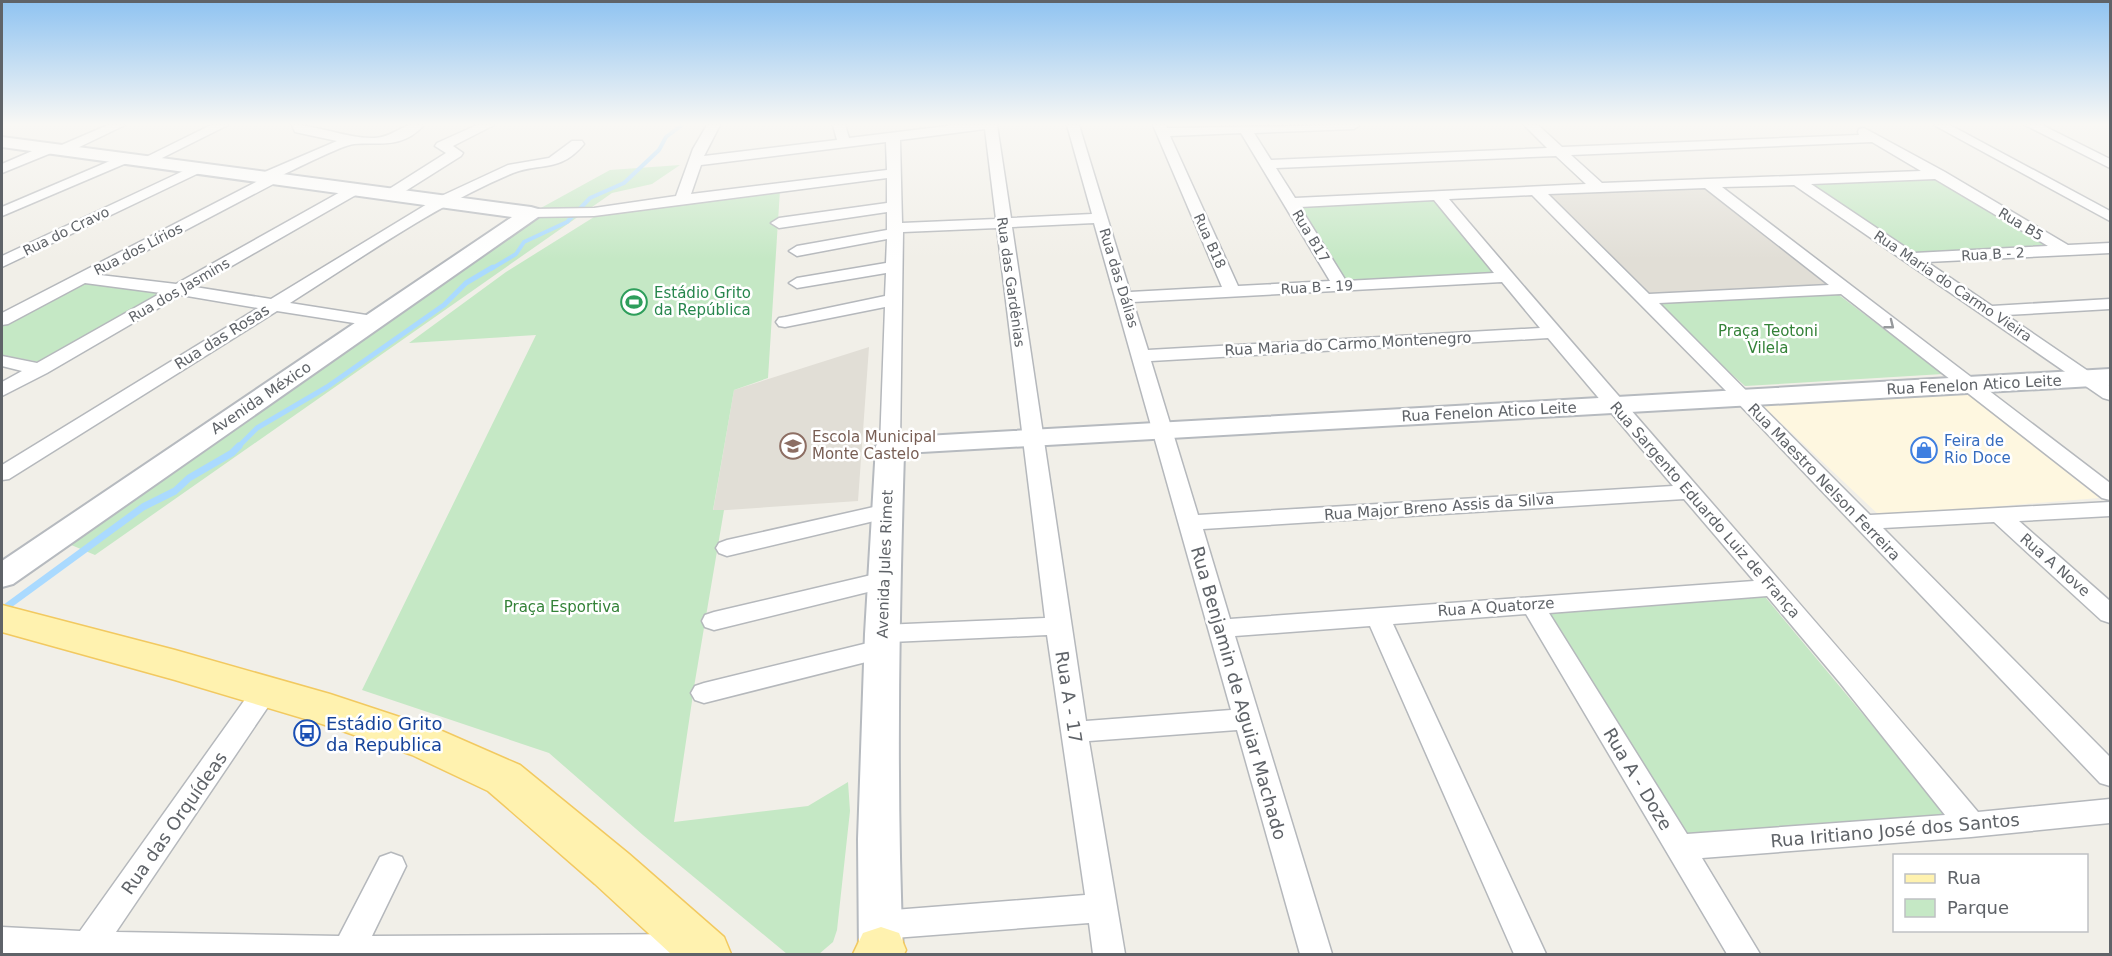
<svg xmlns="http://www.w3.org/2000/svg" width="2112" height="956" viewBox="0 0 2112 956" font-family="'DejaVu Sans',sans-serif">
<rect width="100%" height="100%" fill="#f1efe8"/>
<!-- commercial -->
<path fill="#fef7e0" d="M 1965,391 L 2099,498 L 1880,516 L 1759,402 Z"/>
<!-- education -->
<g fill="#e1ded6">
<path d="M 1704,188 L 1828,285 L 1648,294 L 1548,195 Z"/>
<path d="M 869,347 L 858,501 L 713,511 L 734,390 Z"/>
</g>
<!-- green -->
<g fill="#c5e8c5">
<path d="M 680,165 L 652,184 L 612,193 L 95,555 L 57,539 L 539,209 L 610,170 Z"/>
<path d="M 1933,176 L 2055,246 L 1913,254 L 1802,181 Z"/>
<path d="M 780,190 L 768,378 L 734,390 L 713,510 L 724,510 L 695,681 L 674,822 L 808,806 L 848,782 L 850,811 L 837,930 L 833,942 L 819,954 L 787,954 L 643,835 L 549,753 L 362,690 L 536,335 L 409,343 L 506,272 L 594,217 Z"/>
<path d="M 1434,198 L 1498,274 L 1343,281 L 1296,203 Z"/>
<path d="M 100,275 L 180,289 L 45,363 L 2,355 L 2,325 Z"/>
<path d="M 1835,292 L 1943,374 L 1745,386 L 1650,302 Z"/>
<path d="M 1761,592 L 1947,815 L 1680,835 L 1539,607 Z"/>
</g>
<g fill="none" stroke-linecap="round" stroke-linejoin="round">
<!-- stream-far2 -->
<path stroke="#aadaff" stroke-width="4" d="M 491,269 L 516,254 L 524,242 L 567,222 L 590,198 L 624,183 L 659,150 L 666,137 L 682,125"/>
<!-- stream-far1 -->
<path stroke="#aadaff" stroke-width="5" d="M 237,448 L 257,428 L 327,387 L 444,305 L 466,283 L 493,267"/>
<!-- stream -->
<path stroke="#aadaff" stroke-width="7" d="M 2,610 L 143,507 L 175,491 L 189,478 L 232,453 L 239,446"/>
<!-- street casing -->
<g stroke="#b5b8bc" stroke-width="3">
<g id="street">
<path d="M 108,125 L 125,125 L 67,153 L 62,154 L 56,151 L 2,173 L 2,164 L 46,145 L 51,144 L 57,147 Z"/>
<path d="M 211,125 L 228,125 L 150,164 L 145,165 L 138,161 Z"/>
<path d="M 292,125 C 319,125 347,139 375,138 C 391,137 398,128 410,125 C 414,124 420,125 424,125 C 402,149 381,142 354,144 C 342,145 294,170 280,176 L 279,181 L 100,275 L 176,284 L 351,186 L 361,186 L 363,189 L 361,192 L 195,287 L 271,299 L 437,198 L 508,165 L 549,158 L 572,141 L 582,141 L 584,144 C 560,173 541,162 513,173 C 434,206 363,257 290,303 L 379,317 L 382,321 L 379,325 L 373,326 L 277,311 L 9,479 L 2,480 L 2,465 L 258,308 L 181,295 L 47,373 L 2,396 L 2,382 L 22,371 L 2,366 L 2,356 L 37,363 L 161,293 L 85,283 L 8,324 L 2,325 L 2,313 L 260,180 L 258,177 L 260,174 L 337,141 L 295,132 Z"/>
<path d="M 477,125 L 494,125 L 453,146 L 463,153 L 461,156 L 396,197 L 386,197 L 384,194 L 386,191 L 446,153 L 435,146 L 437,143 Z"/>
<path d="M 707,125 L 720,125 L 704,156 L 837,140 L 833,125 L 845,125 L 849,138 L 955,125 L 997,125 L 1011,218 L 1092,214 L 1067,125 L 1079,125 L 1130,292 L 1222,287 L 1153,125 L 1166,125 L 1167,128 L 1360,125 L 1354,129 L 1254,133 L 1271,160 L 1547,148 L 1524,125 L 1538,125 L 1562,147 L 1859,135 L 1858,132 L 1859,129 L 1864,128 L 1945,172 L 2068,245 L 2110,243 L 2110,253 L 1927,262 L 1992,306 L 2110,299 L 2110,309 L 2006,315 L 2110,386 L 2110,400 L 2103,398 L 1794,185 L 1722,187 L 2110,483 L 2110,500 L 2102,498 L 1841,294 L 1659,303 L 1870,515 L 2110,502 L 2110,516 L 2019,521 L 2110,601 L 2110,623 L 2101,620 L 1994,522 L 1883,528 L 2110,757 L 2110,786 L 2100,783 L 1736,401 L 1532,195 L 1449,199 C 1622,403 1804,605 1978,812 L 2110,799 L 2110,823 L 1971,837 L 1702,858 L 1760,954 L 1727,954 L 1526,614 L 1393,624 L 1546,954 L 1514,954 L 1370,626 L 1235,636 L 1332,954 L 1300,954 L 1237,730 L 1089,741 L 1125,954 L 1093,954 L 1089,923 L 881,939 L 870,935 L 865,925 L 870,915 L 881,911 L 1085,895 L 1047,635 L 891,642 L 894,649 L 891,655 L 882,658 L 704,703 L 695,700 L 691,693 L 695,686 L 704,683 L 876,641 L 870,634 L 873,628 L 882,625 L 1045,618 L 997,228 L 903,232 L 900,446 L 897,450 L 883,450 L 880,446 L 885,307 L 785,327 L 779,326 L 776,322 L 779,318 L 785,317 L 885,296 L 886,273 L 797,288 L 789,283 L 797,278 L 886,263 L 887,239 L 797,256 L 789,251 L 797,246 L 887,230 L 887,212 L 779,228 L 771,223 L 779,218 L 887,203 L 887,178 L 594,216 L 531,217 L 524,213 L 531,209 L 594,208 L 676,196 L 693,149 ZM 985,129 L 996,219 L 902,223 L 900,140 ZM 1241,133 L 1330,281 L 1238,286 L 1170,136 ZM 886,142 L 887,170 L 691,194 L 701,165 ZM 1872,142 L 1921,171 L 1602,183 L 1571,155 ZM 1556,156 L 1586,184 L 1295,198 L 1276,168 ZM 1935,179 L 2048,246 L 1914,253 L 1811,184 ZM 1705,188 L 1829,285 L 1649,294 L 1548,194 ZM 1434,200 L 1494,273 L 1346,281 L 1300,207 ZM 1094,223 L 1231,710 L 1086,721 L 1012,227 ZM 1502,282 L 1540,328 L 1148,350 L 1133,302 ZM 1548,338 L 1673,486 L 1198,515 L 1151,361 ZM 1684,499 L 1754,581 L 1230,619 L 1203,529 ZM 1767,596 L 1841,684 L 1945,815 L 1687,834 L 1549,613 Z"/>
<path d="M 1934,125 L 1950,125 L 2110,211 L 2110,221 Z"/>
<path d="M 2025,125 L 2042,125 L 2110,159 L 2110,168 Z"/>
<path d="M 124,155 L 131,159 L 129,162 L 2,216 L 2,207 Z"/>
<path d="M 196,165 L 201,166 L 203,169 L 201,172 L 2,267 L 2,256 Z"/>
<path d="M 887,504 L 895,506 L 898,511 L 895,516 L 727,556 L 719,553 L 716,548 L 719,543 L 727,540 Z"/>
<path d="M 884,572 L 892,574 L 896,580 L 892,586 L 714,630 L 705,627 L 702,621 L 705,615 L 714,612 Z"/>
<path d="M 265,681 L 274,684 L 278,691 L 274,698 L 116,932 L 339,936 L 380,857 L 391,853 L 402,857 L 406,866 L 372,936 L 698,934 L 709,938 L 714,949 L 713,954 L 2,954 L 2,927 L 80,931 L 256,684 Z"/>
</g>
</g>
<!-- secondary casing -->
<g stroke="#b6babf" stroke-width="4">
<g id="secondary">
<path d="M 2,137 L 531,207 L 538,209 L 541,213 L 538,217 L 13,584 L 2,587 L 2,561 L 512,217 L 2,147 Z"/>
<path d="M 2110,369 L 2110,385 L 904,453 C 899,620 896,787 903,954 L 859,954 L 858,839 L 865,634 L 876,446 L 880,440 L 890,438 Z"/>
</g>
</g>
<!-- primary casing -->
<g stroke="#f2c960" stroke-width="3">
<g id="primary">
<path d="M 2,605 L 175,650 L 330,694 L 442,731 L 520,765 L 629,854 L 724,937 L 731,954 L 671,954 L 595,884 L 488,791 L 412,755 L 322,724 L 175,680 L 2,632 Z"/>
<path d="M 881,927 L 899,933 L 906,950 L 904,954 L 853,954 L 863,933 Z"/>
</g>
</g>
<!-- street -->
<use href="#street" fill="#fff" fill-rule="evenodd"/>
<!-- secondary -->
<use href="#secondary" fill="#fff" fill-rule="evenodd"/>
<!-- primary -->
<use href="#primary" fill="#fff2af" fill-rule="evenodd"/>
</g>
<!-- one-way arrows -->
<defs><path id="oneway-chevron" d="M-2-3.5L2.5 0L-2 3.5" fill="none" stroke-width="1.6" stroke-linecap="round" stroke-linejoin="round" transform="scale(1.5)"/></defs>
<use stroke="#979a9d" href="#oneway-chevron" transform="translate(1890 325) rotate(38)"/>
<!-- sky -->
<linearGradient id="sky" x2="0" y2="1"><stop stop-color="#8fc3f1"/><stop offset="0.48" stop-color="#f9f8f5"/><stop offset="1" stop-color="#f9f8f5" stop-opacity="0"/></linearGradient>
<rect width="2112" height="259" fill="url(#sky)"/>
<!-- icons -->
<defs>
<g id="stadium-ring" transform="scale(1.35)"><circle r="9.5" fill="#fff" stroke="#2e9e5b" stroke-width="1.5"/><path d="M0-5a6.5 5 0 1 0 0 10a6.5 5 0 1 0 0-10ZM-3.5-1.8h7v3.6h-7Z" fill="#2e9e5b"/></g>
<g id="school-ring" transform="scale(1.35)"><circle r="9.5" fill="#fff" stroke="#8d6e63" stroke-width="1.5"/><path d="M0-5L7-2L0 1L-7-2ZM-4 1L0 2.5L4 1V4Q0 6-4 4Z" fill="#8d6e63"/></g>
<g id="shop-ring" transform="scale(1.35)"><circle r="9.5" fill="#fff" stroke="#3f7fe0" stroke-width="1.5"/><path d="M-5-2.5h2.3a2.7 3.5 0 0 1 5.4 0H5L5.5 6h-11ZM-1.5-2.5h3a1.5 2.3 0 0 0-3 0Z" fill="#3f7fe0"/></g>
<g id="bus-ring" transform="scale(1.35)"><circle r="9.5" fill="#fff" stroke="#1a4fb4" stroke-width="1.5"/><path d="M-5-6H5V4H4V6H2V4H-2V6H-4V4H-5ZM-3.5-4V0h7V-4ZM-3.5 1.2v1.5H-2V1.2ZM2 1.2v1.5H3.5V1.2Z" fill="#1a4fb4"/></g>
</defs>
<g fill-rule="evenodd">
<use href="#stadium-ring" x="634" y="302"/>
<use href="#school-ring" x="793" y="446"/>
<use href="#shop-ring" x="1924" y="450"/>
<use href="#bus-ring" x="307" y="733"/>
</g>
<g text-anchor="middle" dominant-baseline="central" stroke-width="5" stroke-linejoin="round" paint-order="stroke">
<!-- far-street labels -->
<g font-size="14" fill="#5f6368" stroke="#fff">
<text transform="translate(2021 224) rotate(31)">Rua B5</text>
<text transform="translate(66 231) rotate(-26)">Rua do Cravo</text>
<text transform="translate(1311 236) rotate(59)">Rua B17</text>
<text transform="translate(1210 241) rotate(66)">Rua B18</text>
<text transform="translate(138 249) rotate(-27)">Rua dos Lírios</text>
<text transform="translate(1993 254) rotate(-3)">Rua B - 2</text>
<text transform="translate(1119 278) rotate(73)">Rua das Dálias</text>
<text transform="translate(1011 282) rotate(82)">Rua das Gardênias</text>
<text transform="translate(1953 286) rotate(34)">Rua Maria do Carmo Vieira</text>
<text transform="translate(1317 287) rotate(-3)">Rua B - 19</text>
<text transform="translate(179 290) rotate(-30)">Rua dos Jasmins</text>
</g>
<!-- leisure labels -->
<g font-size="15" fill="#27864d" stroke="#fff" text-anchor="start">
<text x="654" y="293">Estádio Grito<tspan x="654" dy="17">da República</tspan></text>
</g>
<!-- park labels -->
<g font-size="15" fill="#348238" stroke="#fff">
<text x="1768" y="331">Praça Teotoni<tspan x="1768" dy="17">Vilela</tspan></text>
<text x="562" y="607">Praça Esportiva</text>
</g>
<!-- street labels -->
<g font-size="15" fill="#5f6368" stroke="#fff">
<text transform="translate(222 337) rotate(-32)">Rua das Rosas</text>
<text transform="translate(1348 344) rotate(-3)">Rua Maria do Carmo Montenegro</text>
<text transform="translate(1974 385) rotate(-3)">Rua Fenelon Atico Leite</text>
<text transform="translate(261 398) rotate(-34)">Avenida México</text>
<text transform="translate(1489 412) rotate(-3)">Rua Fenelon Atico Leite</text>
<text transform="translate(1824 482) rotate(46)">Rua Maestro Nelson Ferreira</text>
<text transform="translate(1439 507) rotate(-4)">Rua Major Breno Assis da Silva</text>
<text transform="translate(1705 510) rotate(49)">Rua Sargento Eduardo Luiz de França</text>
<text transform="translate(885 564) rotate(-88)">Avenida Jules Rimet</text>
<text transform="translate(2055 565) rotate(41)">Rua A Nove</text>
<text transform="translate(1496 607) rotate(-4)">Rua A Quatorze</text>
</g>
<!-- education labels -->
<g font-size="15" fill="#785e54" stroke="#fff" text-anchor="start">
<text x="812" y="437">Escola Municipal<tspan x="812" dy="17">Monte Castelo</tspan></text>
</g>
<!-- shop labels -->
<g font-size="15" fill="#366cbe" stroke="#fff" text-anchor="start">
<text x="1944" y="441">Feira de<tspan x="1944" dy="17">Rio Doce</tspan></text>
</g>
<!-- near-street labels -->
<g font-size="18" fill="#5f6368" stroke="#fff">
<text transform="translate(1239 693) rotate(74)">Rua Benjamin de Aguiar Machado</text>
<text transform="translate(1069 697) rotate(81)">Rua A - 17</text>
<text transform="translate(1638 779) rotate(59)">Rua A - Doze</text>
<text transform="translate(174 823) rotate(-55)">Rua das Orquídeas</text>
<text transform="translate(1895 830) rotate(-5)">Rua Iritiano José dos Santos</text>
</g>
<!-- near-transit labels -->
<g font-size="18" fill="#164399" stroke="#fff" text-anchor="start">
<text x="326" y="723">Estádio Grito<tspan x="326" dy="21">da Republica</tspan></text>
</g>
</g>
<!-- border -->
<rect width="2112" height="956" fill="none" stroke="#5f6368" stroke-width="6"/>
<!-- legend -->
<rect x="1893" y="854" width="195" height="78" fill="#ffffff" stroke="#bfc1c3" stroke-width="1.5"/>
<rect x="1905" y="874" width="30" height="9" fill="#fff2af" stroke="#bfc1c3" stroke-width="1.5"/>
<text x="1947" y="884" font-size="18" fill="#5f6368">Rua</text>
<rect x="1905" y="899" width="30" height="18" fill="#c5e8c5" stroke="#bfc1c3" stroke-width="1.5"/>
<text x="1947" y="914" font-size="18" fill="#5f6368">Parque</text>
</svg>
